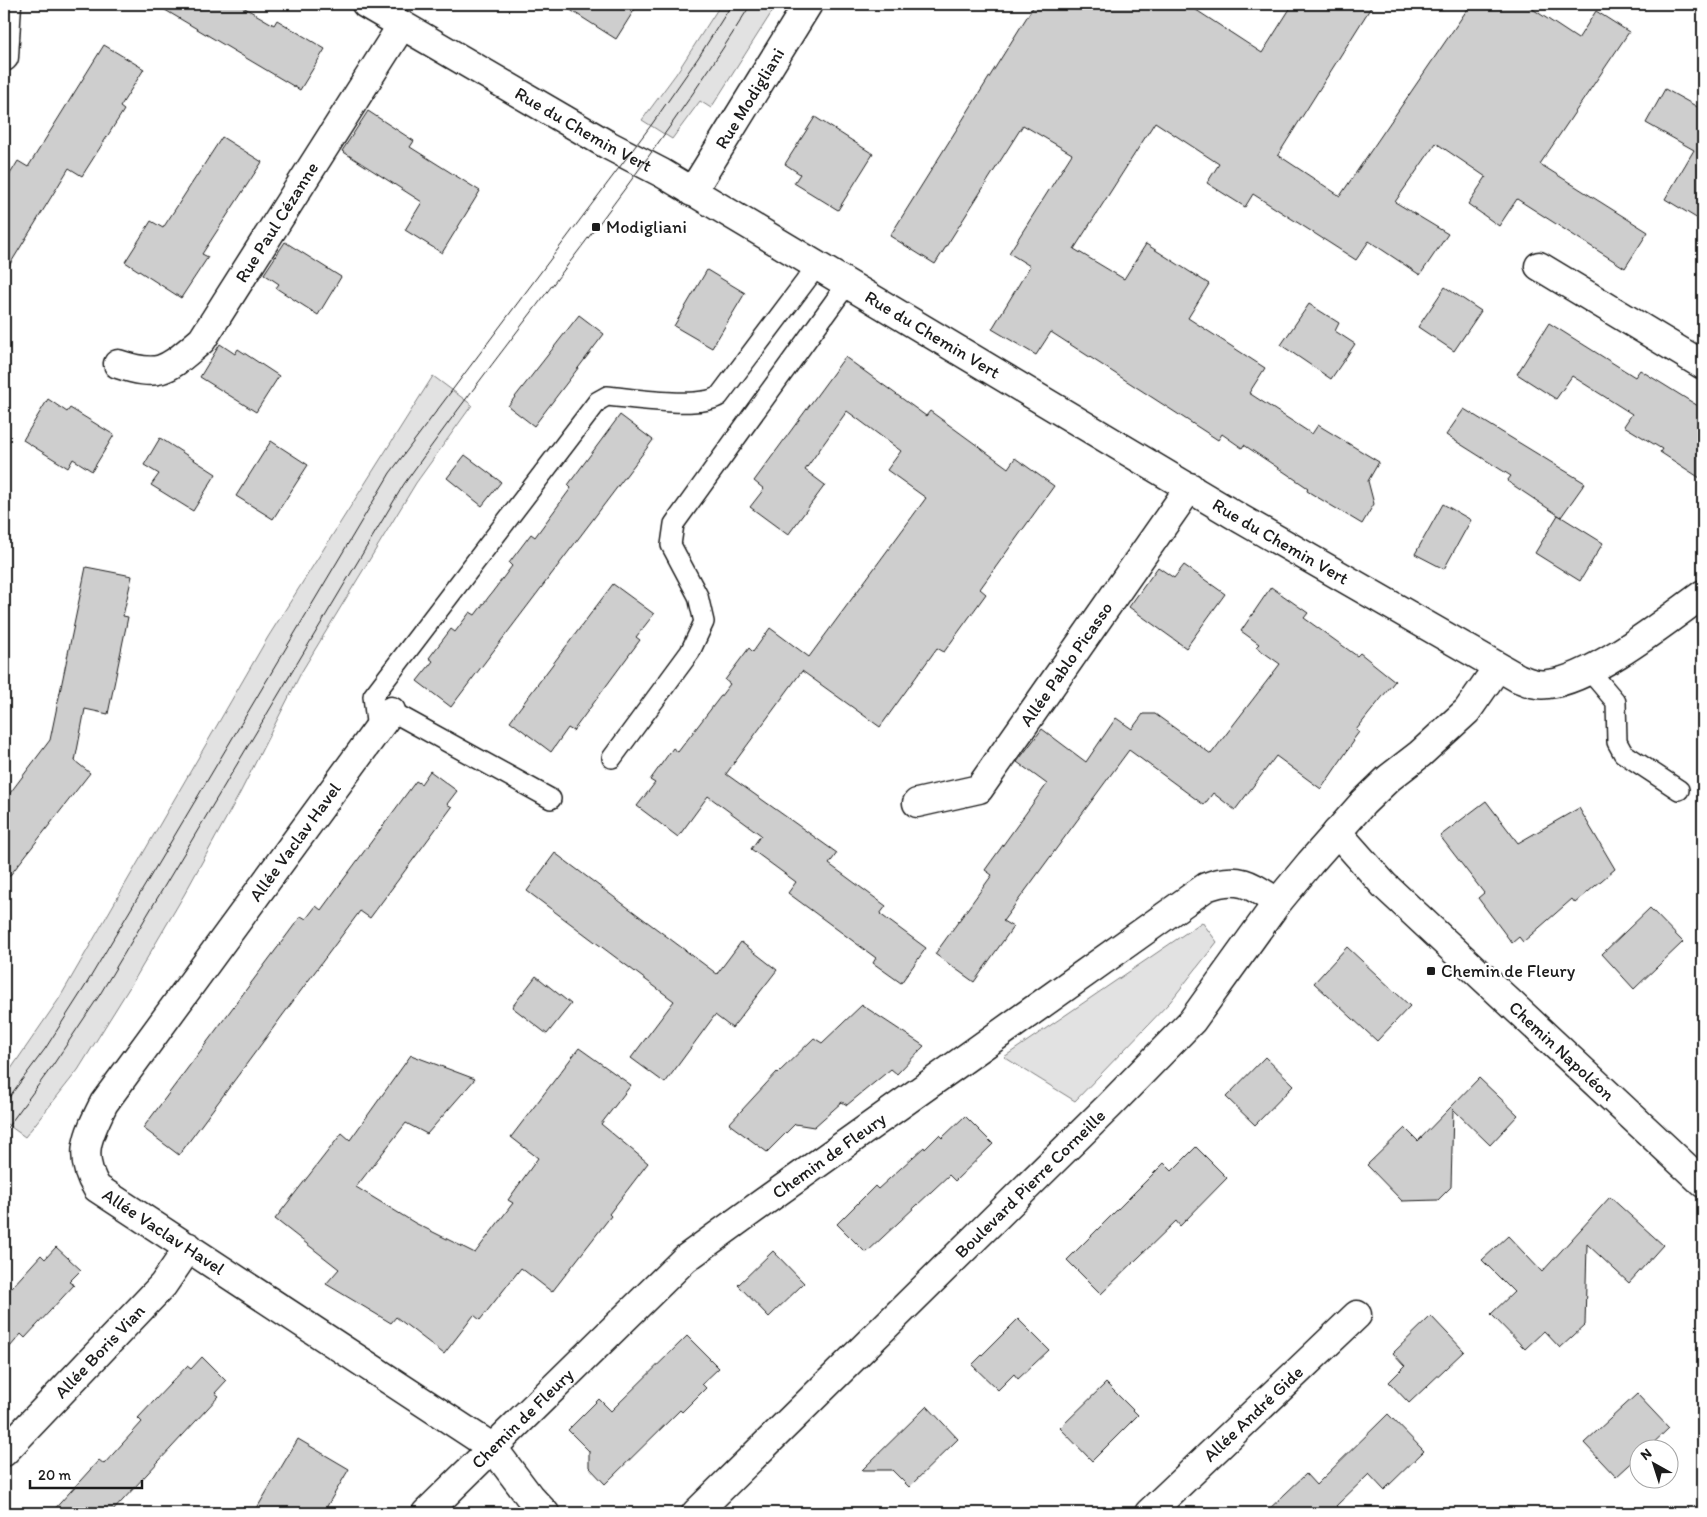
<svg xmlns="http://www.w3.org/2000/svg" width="1707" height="1517" viewBox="0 0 1707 1517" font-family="Itim,sans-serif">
<rect width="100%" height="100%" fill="#fff"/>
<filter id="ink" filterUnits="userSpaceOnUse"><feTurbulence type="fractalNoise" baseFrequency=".02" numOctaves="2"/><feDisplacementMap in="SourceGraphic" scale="10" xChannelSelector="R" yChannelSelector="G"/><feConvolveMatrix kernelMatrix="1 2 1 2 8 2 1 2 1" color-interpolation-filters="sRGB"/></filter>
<g filter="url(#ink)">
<!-- green -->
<g fill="#e2e2e2" stroke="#7f7f7f">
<path d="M 721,4 L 777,4 L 711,108 L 700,101 L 672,139 L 642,120 L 676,74 Z"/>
<path d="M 433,376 L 472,405 L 416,483 L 302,671 L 240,793 L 184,895 L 136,977 L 78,1070 L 25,1137 L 4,1122 L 4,1079 L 59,999 L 268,637 Z"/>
<path d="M 1202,922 L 1217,942 L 1170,1002 L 1075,1101 L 1004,1057 Z"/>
</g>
<!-- building -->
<g fill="#cecece" stroke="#1c1c1c">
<path d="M 155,4 L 238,4 L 274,25 L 277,20 L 325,49 L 300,90 Z"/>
<path d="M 561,4 L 638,4 L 616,39 Z"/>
<path d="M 1035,4 L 1187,4 L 1262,53 L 1293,4 L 1373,4 L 1278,155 L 1340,196 L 1471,4 L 1525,4 L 1578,39 L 1596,11 L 1629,32 L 1540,164 L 1648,232 L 1625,268 L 1517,199 L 1499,226 L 1468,204 L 1486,177 L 1436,143 L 1395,202 L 1448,234 L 1420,275 L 1369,241 L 1356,260 L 1253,194 L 1245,207 L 1207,183 L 1219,164 L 1155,122 L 1074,249 L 1124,279 L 1146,244 L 1209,284 L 1188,318 L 1265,368 L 1249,393 L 1312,434 L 1318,425 L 1379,462 L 1368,481 L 1374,504 L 1362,524 L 1307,491 L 1308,488 L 1244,445 L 1242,448 L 1222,434 L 1218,440 L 1051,332 L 1036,355 L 992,329 L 1030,266 L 1009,253 L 1072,154 L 1023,125 L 935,264 L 890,236 Z"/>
<path d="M 104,45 L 144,69 L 120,107 L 124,110 L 82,176 L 69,168 L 4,274 L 4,184 L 18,161 L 28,167 Z"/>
<path d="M 1665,89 L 1703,110 L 1703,222 L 1665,199 L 1694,150 L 1646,123 Z"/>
<path d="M 368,111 L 414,141 L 410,147 L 480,191 L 442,253 L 405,230 L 422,202 L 342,151 Z"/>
<path d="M 815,117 L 873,154 L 838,210 L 794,183 L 800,174 L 785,164 Z"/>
<path d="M 222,137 L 262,162 L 202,254 L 208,257 L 181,298 L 125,262 L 151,221 L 163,228 Z"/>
<path d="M 285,242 L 341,277 L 318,315 L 276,288 L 279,284 L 264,274 Z"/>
<path d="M 707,270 L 745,293 L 712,348 L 674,326 Z"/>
<path d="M 1445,287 L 1481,311 L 1454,351 L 1418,327 Z"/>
<path d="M 1309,304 L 1339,323 L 1335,331 L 1355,344 L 1331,379 L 1281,345 Z"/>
<path d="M 579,315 L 604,334 L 534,426 L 508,406 Z"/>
<path d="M 1549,323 L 1635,377 L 1640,370 L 1703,409 L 1703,480 L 1660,452 L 1662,449 L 1624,426 L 1632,414 L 1572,376 L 1556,399 L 1517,374 Z"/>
<path d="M 220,344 L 235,354 L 238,349 L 279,376 L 256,412 L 200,377 Z"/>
<path d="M 845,357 L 926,416 L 930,411 L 1008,468 L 1015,458 L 1054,486 L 980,589 L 986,594 L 944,652 L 937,648 L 880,727 L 802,671 L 726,774 L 837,853 L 829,864 L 886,906 L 880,914 L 926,948 L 901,983 L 873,963 L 876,958 L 788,893 L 796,882 L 751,849 L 761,835 L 708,796 L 678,837 L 637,806 L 655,783 L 650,780 L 673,748 L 678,752 L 730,684 L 725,680 L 749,648 L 753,652 L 770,628 L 809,657 L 926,498 L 887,470 L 901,451 L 847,411 L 805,470 L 825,485 L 788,535 L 750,507 L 764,489 L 754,481 Z"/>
<path d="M 48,399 L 67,412 L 70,408 L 114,435 L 92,471 L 73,459 L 68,468 L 23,440 Z"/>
<path d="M 1464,409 L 1585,483 L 1561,517 L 1507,481 L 1511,476 L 1446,435 Z"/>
<path d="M 620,415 L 653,440 L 451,707 L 417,681 L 433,661 L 429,658 L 451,629 L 455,632 L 470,612 L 475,615 L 512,566 L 509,563 L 531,534 L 535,537 L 571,488 L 568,485 Z"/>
<path d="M 160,438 L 216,474 L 193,511 L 151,485 L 159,474 L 144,465 Z"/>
<path d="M 271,441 L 308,465 L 273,519 L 236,496 Z"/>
<path d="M 465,455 L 501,482 L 482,506 L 447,478 Z"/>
<path d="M 1443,504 L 1471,520 L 1444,569 L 1415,554 Z"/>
<path d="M 1558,515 L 1603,543 L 1580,581 L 1535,553 Z"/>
<path d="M 1184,565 L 1225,594 L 1186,648 L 1129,607 L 1158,567 L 1174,578 Z"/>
<path d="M 86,567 L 132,576 L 123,616 L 128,617 L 108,714 L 85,709 L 75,761 L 90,773 L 4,883 L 4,801 L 50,740 Z"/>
<path d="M 613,584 L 654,614 L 636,637 L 640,640 L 573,731 L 568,728 L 551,752 L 510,721 Z"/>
<path d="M 1271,587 L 1308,613 L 1304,618 L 1357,656 L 1360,653 L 1395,681 L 1356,730 L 1359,732 L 1353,740 L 1354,741 L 1321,789 L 1276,756 L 1235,810 L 1213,793 L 1204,805 L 1129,750 L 1003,921 L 1013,927 L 974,982 L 935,954 L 992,875 L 985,870 L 1047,784 L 1017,762 L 1042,729 L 1086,762 L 1116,718 L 1132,729 L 1143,714 L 1155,714 L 1211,754 L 1280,664 L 1256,647 L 1259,644 L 1241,631 Z"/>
<path d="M 430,771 L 457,791 L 447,804 L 452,807 L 370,918 L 360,911 L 179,1155 L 143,1128 L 301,916 L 306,919 L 316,906 L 321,910 L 416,781 L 421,784 Z"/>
<path d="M 1486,801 L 1518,843 L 1579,808 L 1615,869 L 1575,903 L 1572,899 L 1523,942 L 1519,937 L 1512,943 L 1478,898 L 1484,893 L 1440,836 Z"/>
<path d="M 555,853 L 717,974 L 741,942 L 777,970 L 732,1028 L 715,1015 L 665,1083 L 631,1058 L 674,1001 L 527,891 Z"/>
<path d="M 1650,908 L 1683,942 L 1634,989 L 1602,954 Z"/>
<path d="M 1347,947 L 1410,1006 L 1377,1041 L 1314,983 Z"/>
<path d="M 536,976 L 571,1004 L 547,1034 L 512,1007 Z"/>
<path d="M 862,1005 L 924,1046 L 897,1074 L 891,1069 L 847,1105 L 842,1102 L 814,1127 L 795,1124 L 767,1152 L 729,1124 L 777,1072 L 778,1073 L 814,1038 L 822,1043 Z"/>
<path d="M 579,1048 L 631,1085 L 601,1124 L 648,1163 L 609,1214 L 611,1216 L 552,1292 L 521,1268 L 480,1320 L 474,1315 L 444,1354 L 396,1317 L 391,1323 L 326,1284 L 339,1269 L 275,1219 L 342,1133 L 350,1140 L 411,1055 L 475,1079 L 427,1134 L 406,1123 L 356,1187 L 415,1223 L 475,1253 L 513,1203 L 508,1200 L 538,1158 L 511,1137 Z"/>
<path d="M 1265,1057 L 1294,1085 L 1255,1125 L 1226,1097 Z"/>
<path d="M 1479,1078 L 1518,1115 L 1490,1145 L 1453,1109 L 1451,1187 L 1438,1200 L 1402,1201 L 1367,1165 L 1405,1128 L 1418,1141 Z"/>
<path d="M 965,1116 L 993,1144 L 955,1181 L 949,1175 L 866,1253 L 837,1224 L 875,1186 L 878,1189 L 924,1147 L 925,1149 L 939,1135 L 942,1138 Z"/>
<path d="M 1196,1147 L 1227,1178 L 1180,1226 L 1176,1221 L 1101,1294 L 1067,1260 L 1164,1163 L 1172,1171 Z"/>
<path d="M 1610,1197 L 1663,1245 L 1629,1283 L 1587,1244 L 1585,1325 L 1560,1348 L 1544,1331 L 1525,1349 L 1491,1314 L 1514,1292 L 1482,1260 L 1508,1236 L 1542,1272 Z"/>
<path d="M 56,1247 L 81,1270 L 69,1282 L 74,1285 L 25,1338 L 21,1334 L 4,1354 L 4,1296 L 41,1255 L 45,1259 Z"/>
<path d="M 773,1251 L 804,1283 L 769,1317 L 738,1285 Z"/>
<path d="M 1431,1316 L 1464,1351 L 1409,1403 L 1389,1382 L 1405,1366 L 1393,1353 Z"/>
<path d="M 1018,1319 L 1049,1350 L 1018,1379 L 1014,1374 L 998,1390 L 972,1365 Z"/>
<path d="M 687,1336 L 719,1368 L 702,1384 L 706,1388 L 682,1412 L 680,1410 L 605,1484 L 589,1467 L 589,1451 L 568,1430 L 599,1399 L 611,1411 Z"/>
<path d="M 202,1357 L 226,1381 L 215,1393 L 219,1396 L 111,1513 L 51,1513 L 99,1460 L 104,1464 L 142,1422 L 138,1418 L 187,1366 L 191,1369 Z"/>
<path d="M 1106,1383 L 1138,1415 L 1092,1461 L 1060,1428 Z"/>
<path d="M 1637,1394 L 1669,1428 L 1646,1450 L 1640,1450 L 1640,1455 L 1616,1477 L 1584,1443 Z"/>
<path d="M 927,1406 L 958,1439 L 909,1487 L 892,1470 L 862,1470 Z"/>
<path d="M 1388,1414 L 1424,1451 L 1384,1490 L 1369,1474 L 1336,1506 L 1343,1513 L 1265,1513 L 1306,1474 L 1316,1485 Z"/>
<path d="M 298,1439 L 349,1469 L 323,1513 L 254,1513 Z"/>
</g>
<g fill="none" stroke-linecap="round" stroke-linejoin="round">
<!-- lane casing -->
<g stroke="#1c1c1c" stroke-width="22">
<g id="lane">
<path d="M 1589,670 L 1616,702 L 1617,742 L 1623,753 L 1679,790"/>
<path d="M 391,711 L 551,799"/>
<path d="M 377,731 L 373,696 L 598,401 L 607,396 C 632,398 699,409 719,396 L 817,266"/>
<path d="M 612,758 L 690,652 L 704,622 L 698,596 L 671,545 L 674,524 L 847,284"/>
</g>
</g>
<!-- street casing -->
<g stroke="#1c1c1c" stroke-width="31">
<g id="street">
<path d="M 4,57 L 7,4"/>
<path d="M 1539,266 L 1703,365"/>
<path id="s1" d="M 118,364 C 163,379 168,368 202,340 L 402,25"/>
<path id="s2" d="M 391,711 L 104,1103 C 88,1135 77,1156 97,1188 L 493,1448 L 529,1496 L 545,1513"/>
<path id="s3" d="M 917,803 L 979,789 L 1190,487"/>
<path id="s4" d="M 1337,832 L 1384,885 L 1703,1183"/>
<path id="s5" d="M 4,1452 L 163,1285 L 189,1247"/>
<path id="s6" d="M 426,1513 L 685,1259 L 754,1209 L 1206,887 C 1237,875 1252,884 1277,903"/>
<path id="s7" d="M 1149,1513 L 1357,1315"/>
</g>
</g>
<!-- secondary casing -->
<g stroke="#1c1c1c" stroke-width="31">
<g id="secondary">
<path id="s8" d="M 366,4 L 608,145 L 662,173 L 1241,519 L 1518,678 C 1528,682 1537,686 1548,684 C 1592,680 1666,621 1703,594"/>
<path id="s9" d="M 692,192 L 808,4"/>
<path id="s10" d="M 696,1513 L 1110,1105 L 1192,1021 L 1277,903 L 1310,863 L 1363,803 L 1389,778 L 1420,754 L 1467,711 L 1497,668"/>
</g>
</g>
<!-- lane -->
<use href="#lane" stroke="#fff" stroke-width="19"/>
<!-- street -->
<use href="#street" stroke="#fff" stroke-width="28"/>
<!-- secondary -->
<use href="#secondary" stroke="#fff" stroke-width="28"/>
<!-- tram -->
<g stroke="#1c1c1c" stroke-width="1">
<path d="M 4,1104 L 45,1049 L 84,988 L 390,473 L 652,124 L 698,58 L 732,4"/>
<path d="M 4,1132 L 53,1065 L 99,996 L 404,484 C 518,323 648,172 751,4"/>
</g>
</g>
</g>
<!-- markers -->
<g fill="#1c1c1c" stroke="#fff" stroke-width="2">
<rect x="591" y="222" width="10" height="10" rx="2.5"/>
<rect x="1426" y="966" width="10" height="10" rx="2.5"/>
</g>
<g text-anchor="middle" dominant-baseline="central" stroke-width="4.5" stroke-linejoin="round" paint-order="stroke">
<!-- street labels -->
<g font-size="18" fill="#1c1c1c" stroke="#fff">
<text stroke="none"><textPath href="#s9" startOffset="110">Rue Modigliani</textPath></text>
<text stroke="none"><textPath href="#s8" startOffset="251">Rue du Chemin Vert</textPath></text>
<text stroke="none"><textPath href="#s1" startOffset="234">Rue Paul Cézanne</textPath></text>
<text stroke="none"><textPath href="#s8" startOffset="656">Rue du Chemin Vert</textPath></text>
<text stroke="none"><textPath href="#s8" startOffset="1061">Rue du Chemin Vert</textPath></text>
<text stroke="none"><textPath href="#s3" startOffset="216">Allée Pablo Picasso</textPath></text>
<text transform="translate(295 842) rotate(-54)">Allée Vaclav Havel</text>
<text stroke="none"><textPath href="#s4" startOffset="314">Chemin Napoléon</textPath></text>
<text stroke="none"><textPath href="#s6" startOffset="540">Chemin de Fleury</textPath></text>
<text stroke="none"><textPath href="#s10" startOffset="469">Boulevard Pierre Corneille</textPath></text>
<text stroke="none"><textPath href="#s2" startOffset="656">Allée Vaclav Havel</textPath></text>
<text stroke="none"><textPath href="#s5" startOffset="139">Allée Boris Vian</textPath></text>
<text stroke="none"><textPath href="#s7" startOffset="144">Allée André Gide</textPath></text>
<text stroke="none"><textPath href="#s6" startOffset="135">Chemin de Fleury</textPath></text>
</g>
<!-- poi labels -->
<g font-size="18" fill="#1c1c1c" stroke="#fff" text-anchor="start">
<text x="606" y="227">Modigliani</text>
<text x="1441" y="971">Chemin de Fleury</text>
</g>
</g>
<!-- margin -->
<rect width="1707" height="1517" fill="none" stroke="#fff" stroke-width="20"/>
<rect x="10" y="10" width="1687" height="1497" fill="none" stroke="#1c1c1c" stroke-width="2" filter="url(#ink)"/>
<!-- north arrow -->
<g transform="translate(1654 1464) rotate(321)"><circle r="24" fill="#ffffff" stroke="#a4a4a4"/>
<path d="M0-4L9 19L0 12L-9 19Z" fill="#1c1c1c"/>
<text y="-8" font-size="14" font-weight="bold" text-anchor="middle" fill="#1c1c1c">N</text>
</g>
<!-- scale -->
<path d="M30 1480v8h112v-8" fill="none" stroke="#1c1c1c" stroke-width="2.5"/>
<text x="38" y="1480" font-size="15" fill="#1c1c1c" stroke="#ffffff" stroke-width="4" paint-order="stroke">20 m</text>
</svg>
